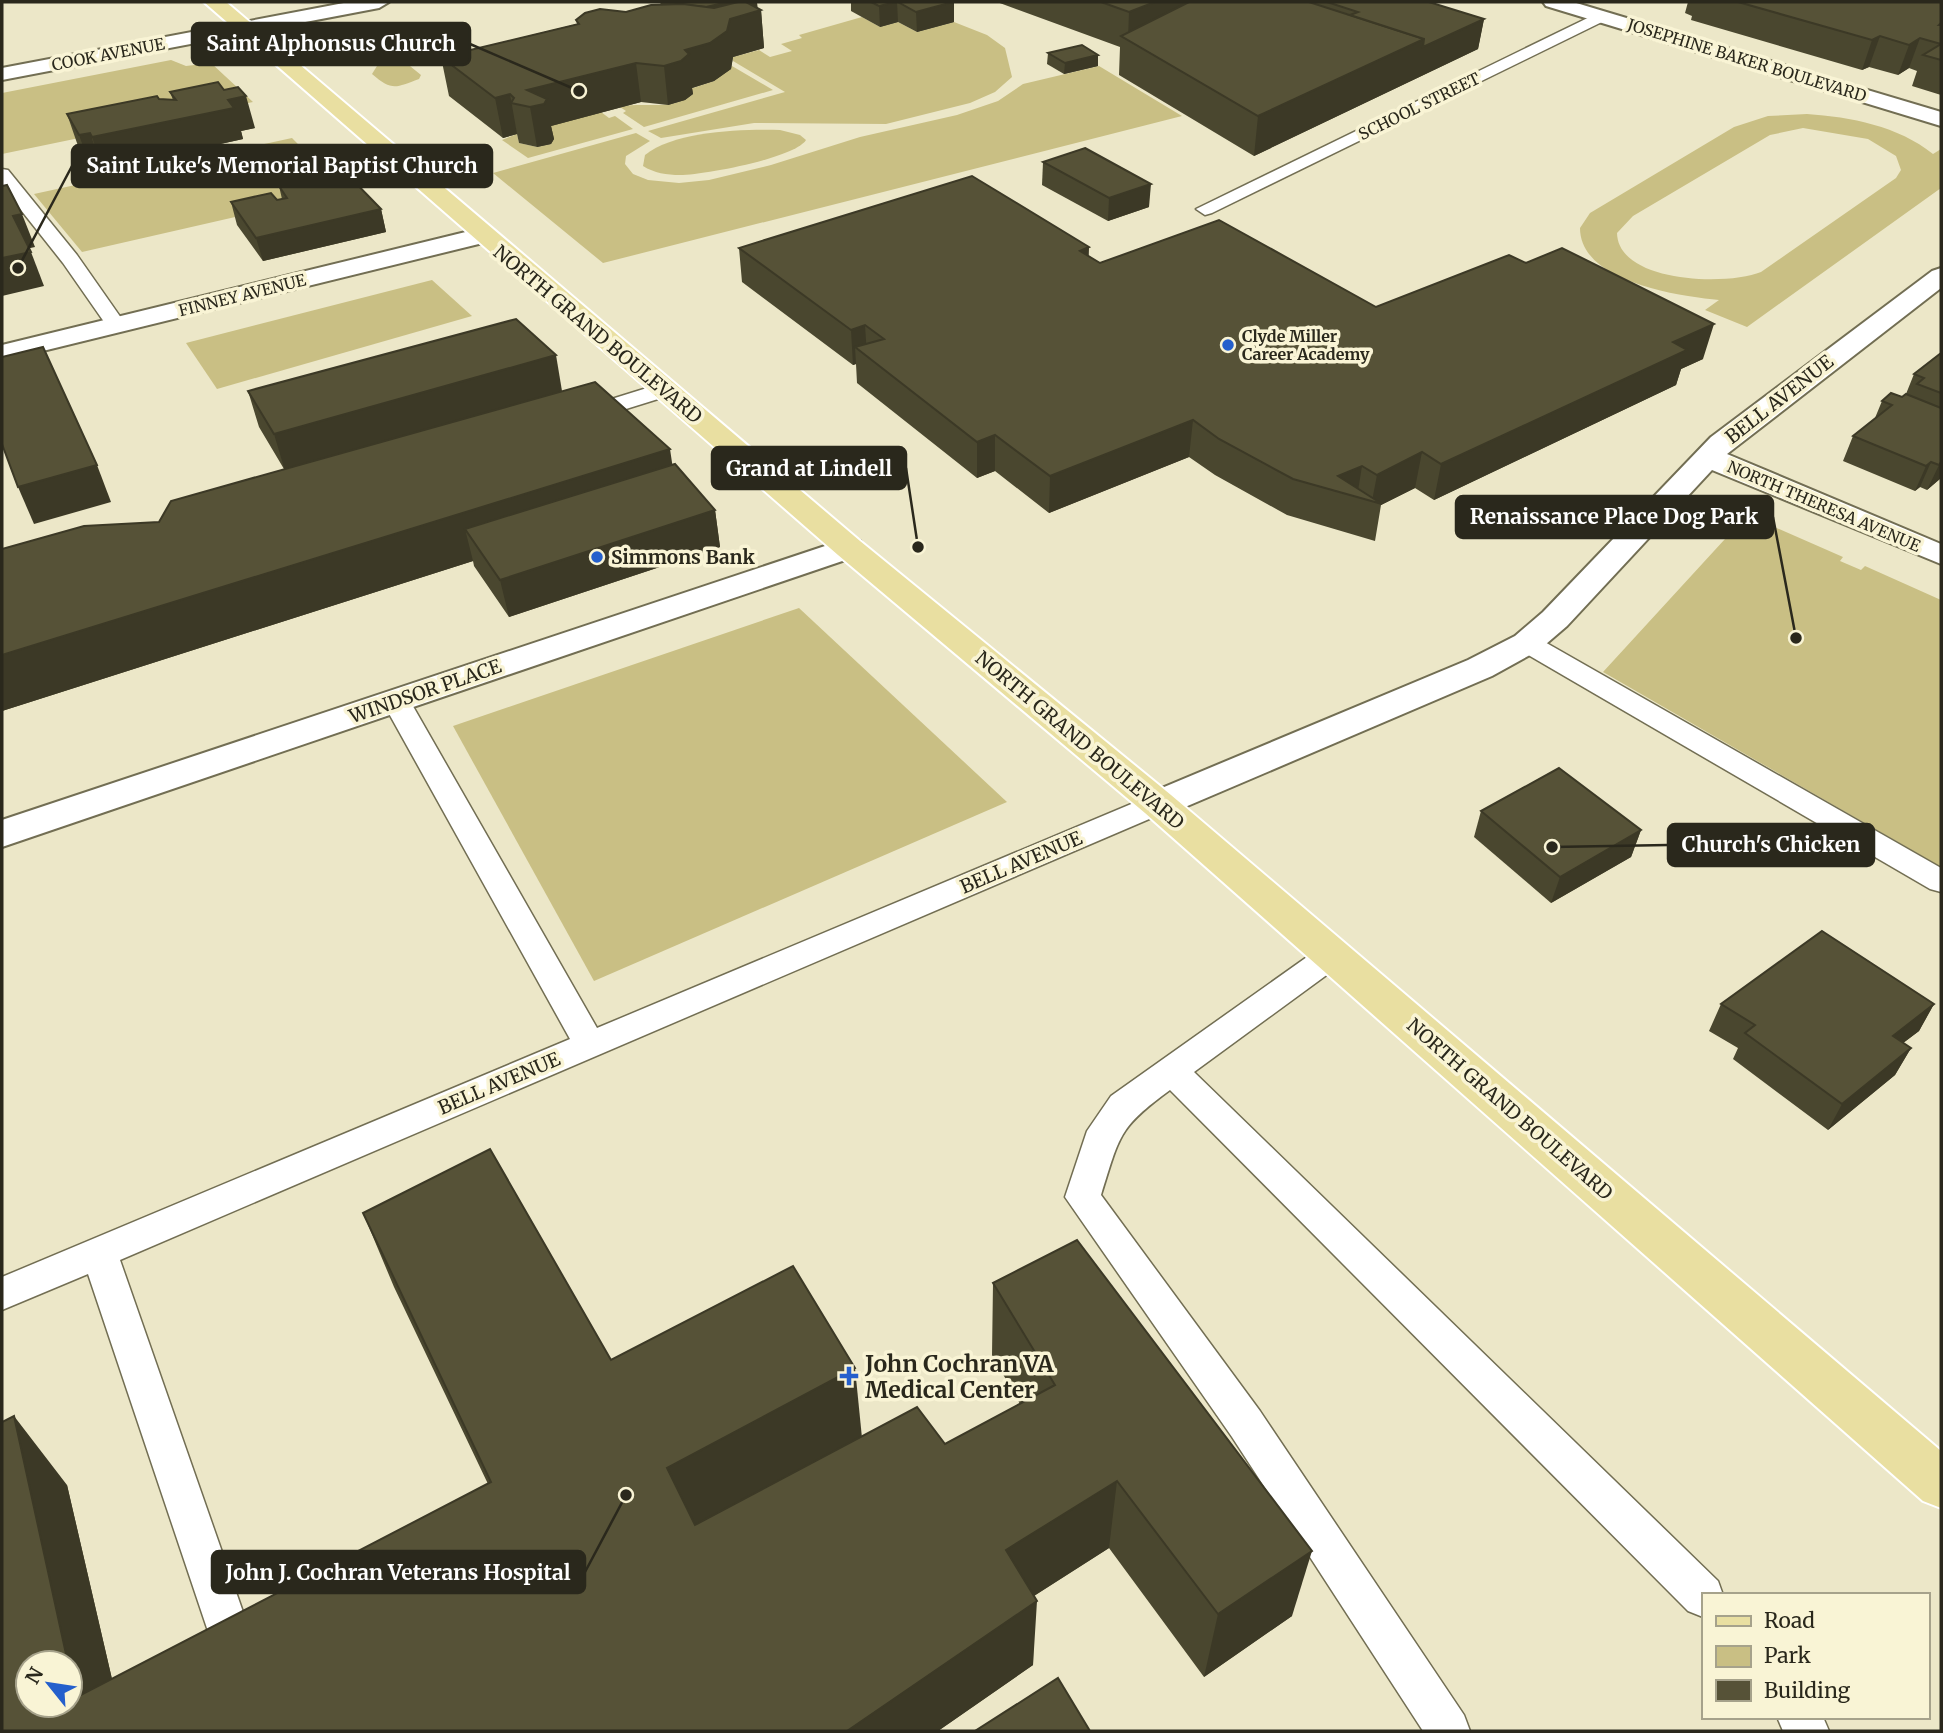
<svg xmlns="http://www.w3.org/2000/svg" width="1943" height="1733" viewBox="0 0 1943 1733" font-family="Merriweather,serif">
<rect width="100%" height="100%" fill="#ece7c8"/>
<!-- green -->
<g fill="#c9bf84" fill-rule="evenodd">
<path d="M 862,17 L 880,27 L 898,22 L 917,32 L 954,22 L 987,35 L 1005,48 L 1012,77 L 995,92 L 970,103 L 886,124 L 754,123 L 661,138 L 648,131 L 785,92 L 733,61 L 733,57 L 759,50 L 770,57 L 792,51 L 781,44 L 802,38 L 799,35 Z"/>
<path d="M 368,32 L 421,75 L 419,79 C 395,88 392,91 372,74 L 377,66 L 357,62 L 330,40 Z"/>
<path d="M 171,60 L 186,66 L 211,63 L 253,102 L 2,154 L 2,93 Z"/>
<path d="M 732,66 L 773,90 L 644,127 L 623,113 L 626,111 L 620,107 C 645,101 671,112 693,94 L 690,89 L 714,81 Z"/>
<path d="M 1099,66 L 1182,116 L 603,263 L 493,173 L 636,133 L 650,141 L 626,156 L 625,164 L 633,174 L 648,180 L 679,183 L 709,180 L 771,165 L 860,137 L 957,115 L 998,101 L 1023,84 Z"/>
<path d="M 601,112 L 609,118 L 615,116 L 633,129 L 528,158 L 502,140 L 517,134 L 519,143 L 537,147 L 551,144 L 553,139 L 534,130 Z"/>
<path d="M 1807,114 C 1851,117 1898,126 1933,154 L 1941,149 L 1941,188 L 1747,327 L 1705,310 L 1719,300 C 1678,296 1580,282 1580,228 L 1590,213 L 1734,127 L 1768,116 ZM 1803,128 L 1868,139 L 1896,156 L 1901,170 L 1896,178 L 1761,272 C 1727,286 1618,283 1617,233 L 1633,216 L 1770,135 Z"/>
<path d="M 780,130 L 800,135 L 806,140 C 795,158 703,175 680,175 C 667,175 654,173 643,166 L 645,155 C 675,131 742,129 780,130 Z"/>
<path d="M 292,138 L 345,192 L 82,252 L 34,194 Z"/>
<path d="M 432,280 L 472,316 L 217,389 L 186,343 Z"/>
<path d="M 1747,515 L 1843,557 L 1840,561 L 1861,570 L 1865,566 L 1941,600 L 1941,867 L 1603,672 Z"/>
<path d="M 799,608 L 1007,802 L 594,981 L 453,726 Z"/>
</g>
<g fill="none" stroke-linecap="round" stroke-linejoin="round">
<!-- service casing -->
<g stroke="#726e53" stroke-width="3">
<g id="service">
<path d="M 1602,11 L 1610,16 L 1608,19 L 1212,213 L 1205,215 L 1196,209 Z"/>
<path d="M 2,169 L 8,170 L 77,255 L 126,325 L 123,329 L 109,329 L 63,263 L 2,186 Z"/>
<path d="M 663,383 L 671,385 L 674,390 L 671,395 L 581,423 L 570,416 L 573,411 Z"/>
<path d="M 1527,635 L 1536,637 L 1941,868 L 1941,892 L 1930,889 L 1518,649 L 1514,643 L 1518,637 Z"/>
<path d="M 396,692 L 406,695 L 410,701 L 597,1028 L 1148,797 L 1158,794 L 1168,797 L 1172,804 L 1168,811 L 120,1260 L 257,1652 L 251,1667 L 236,1673 L 221,1667 L 215,1652 L 88,1274 L 2,1310 L 2,1277 L 570,1039 L 382,701 L 386,695 Z"/>
<path d="M 1332,943 L 1343,947 L 1348,955 L 1343,963 L 1194,1072 L 1718,1581 L 1723,1595 L 1703,1595 L 1703,1617 L 1688,1611 L 1170,1090 C 1118,1128 1120,1135 1101,1195 L 1260,1411 L 1464,1715 L 1470,1731 L 1423,1731 L 1232,1437 L 1065,1197 L 1087,1131 L 1111,1096 L 1321,947 Z"/>
<path d="M 1777,1717 L 1823,1717 L 1829,1731 L 1783,1731 Z"/>
</g>
</g>
<!-- minor casing -->
<g stroke="#726e53" stroke-width="4">
<g id="minor">
<path d="M 349,2 L 389,2 L 379,8 L 2,80 L 2,68 Z"/>
<path d="M 1543,2 L 1573,2 L 1941,112 L 1941,126 L 1546,6 Z"/>
<path d="M 482,228 L 491,231 L 495,236 L 491,241 L 2,361 L 2,345 Z"/>
<path d="M 1941,268 L 1941,288 L 1727,454 L 1941,544 L 1941,564 L 1712,470 L 1567,626 L 1539,650 L 1492,676 L 1171,813 L 1158,817 L 1145,813 L 1139,804 L 1145,795 L 1468,660 L 1515,636 L 1543,612 L 1711,437 L 1932,271 Z"/>
<path d="M 849,538 L 860,541 L 865,548 L 860,555 L 2,847 L 2,820 Z"/>
</g>
</g>
<!-- primary casing -->
<g stroke="#fff" stroke-width="4">
<path id="primary" d="M 204,2 L 226,2 L 860,541 L 1171,795 L 1941,1451 L 1941,1508 L 1923,1501 L 1145,813 L 838,555 Z"/>
</g>
<!-- service -->
<use href="#service" fill="#fff" fill-rule="evenodd"/>
<!-- minor -->
<use href="#minor" fill="#fff" fill-rule="evenodd"/>
<!-- primary -->
<use href="#primary" fill="#e9dfa1" fill-rule="evenodd"/>
</g>
<!-- wall -->
<g fill="#4a472f">
<path d="M 660,2 L 757,2 L 757,8 L 761,10 L 764,48 L 733,57 L 731,69 L 714,81 L 692,88 L 693,94 L 685,100 L 668,105 L 641,102 L 551,126 L 554,139 L 551,144 L 537,147 L 519,143 L 517,134 L 503,138 L 449,96 L 441,57 L 577,24 L 576,20 L 661,5 Z"/>
<path d="M 851,2 L 954,2 L 954,22 L 917,32 L 898,22 L 880,27 L 851,11 Z"/>
<path d="M 997,2 L 1429,2 L 1484,19 L 1478,49 L 1254,156 L 1119,75 L 1120,47 Z"/>
<path d="M 1688,2 L 1941,2 L 1941,95 L 1912,86 L 1917,71 L 1909,68 L 1898,75 L 1869,67 L 1862,70 L 1691,20 L 1692,16 L 1685,13 Z"/>
<path d="M 1048,53 L 1098,55 L 1098,66 L 1064,74 L 1047,64 Z"/>
<path d="M 170,92 L 255,128 L 241,131 L 243,139 L 103,170 L 101,165 L 91,168 L 78,146 L 67,114 L 159,99 L 173,100 Z"/>
<path d="M 1043,162 L 1149,207 L 1108,221 L 1042,185 Z"/>
<path d="M 279,186 L 381,209 L 386,232 L 263,261 L 237,225 L 231,202 L 282,199 Z"/>
<path d="M 739,248 L 1089,256 L 1100,263 L 1703,359 L 1681,369 L 1676,385 L 1434,500 L 1415,488 L 1381,505 L 1375,541 L 1287,515 L 1215,475 L 1189,457 L 1049,513 L 995,471 L 977,478 L 857,383 L 856,364 L 853,365 L 742,282 Z"/>
<path d="M 1941,353 L 1941,478 L 1927,490 L 1920,487 L 1915,491 L 1843,461 L 1853,436 L 1875,418 L 1882,401 L 1902,397 L 1906,394 L 1914,374 Z"/>
<path d="M 248,391 L 562,391 L 672,465 L 715,510 L 720,547 L 509,617 L 474,566 L 473,561 L 2,711 L 2,549 L 159,522 L 284,469 L 259,427 Z"/>
<path d="M 1481,811 L 1641,830 L 1631,857 L 1551,903 L 1474,837 Z"/>
<path d="M 1721,1004 L 1934,1004 L 1919,1031 L 1903,1043 L 1911,1048 L 1895,1075 L 1828,1130 L 1733,1059 L 1738,1048 L 1709,1031 Z"/>
<path d="M 363,1213 L 611,1360 L 862,1437 L 945,1444 L 1020,1404 L 992,1355 L 993,1283 L 1292,1616 L 1204,1677 L 1109,1548 L 1034,1596 L 1033,1665 L 938,1731 L 2,1731 L 67,1485 L 112,1679 L 488,1484 L 394,1287 Z"/>
</g>
<!-- shaded-wall -->
<g fill="#3c3926">
<path d="M 728,2 L 757,2 L 758,11 L 761,10 L 764,48 L 733,57 L 731,69 L 714,81 L 692,88 L 693,94 L 685,100 L 668,105 L 664,66 L 685,50 L 690,11 Z"/>
<path d="M 897,2 L 898,22 L 880,27 L 879,6 Z"/>
<path d="M 954,2 L 954,22 L 917,32 L 916,12 Z"/>
<path d="M 1155,2 L 1203,2 L 1128,40 L 1129,12 Z"/>
<path d="M 1484,19 L 1478,49 L 1254,156 L 1258,116 L 1424,39 Z"/>
<path d="M 1880,36 L 1869,67 L 1862,70 L 1872,40 Z"/>
<path d="M 1920,38 L 1909,68 L 1898,75 L 1909,45 Z"/>
<path d="M 1098,55 L 1098,66 L 1064,74 L 1065,63 Z"/>
<path d="M 636,63 L 641,102 L 551,126 L 554,139 L 551,144 L 537,147 L 527,90 Z"/>
<path d="M 510,94 L 517,134 L 503,138 L 495,98 Z"/>
<path d="M 246,96 L 255,128 L 241,131 L 243,139 L 103,170 L 92,137 L 228,100 Z"/>
<path d="M 90,133 L 101,165 L 91,168 L 79,135 Z"/>
<path d="M 1151,184 L 1149,207 L 1108,221 L 1109,198 Z"/>
<path d="M 381,209 L 386,232 L 263,261 L 256,238 Z"/>
<path d="M 22,214 L 35,247 L 26,249 L 13,216 Z"/>
<path d="M 1089,247 L 1088,281 L 1080,251 Z"/>
<path d="M 31,252 L 44,286 L 2,296 L 2,258 Z"/>
<path d="M 1714,324 L 1703,359 L 1681,369 L 1676,385 L 1434,500 L 1441,464 L 1673,342 Z"/>
<path d="M 865,325 L 867,356 L 855,347 L 856,364 L 853,365 L 851,330 Z"/>
<path d="M 556,355 L 562,391 L 285,471 L 274,434 Z"/>
<path d="M 1193,420 L 1189,457 L 1049,513 L 1050,476 Z"/>
<path d="M 995,435 L 995,471 L 977,478 L 977,442 Z"/>
<path d="M 670,449 L 677,496 L 465,529 L 473,561 L 2,711 L 2,655 Z"/>
<path d="M 1422,452 L 1415,488 L 1381,505 L 1382,504 L 1372,501 L 1377,475 Z"/>
<path d="M 1931,462 L 1920,487 L 1915,491 L 1926,466 Z"/>
<path d="M 1941,462 L 1941,478 L 1927,490 L 1939,465 Z"/>
<path d="M 97,465 L 111,502 L 34,524 L 18,487 Z"/>
<path d="M 1362,466 L 1357,497 L 1338,476 Z"/>
<path d="M 715,510 L 720,547 L 509,617 L 500,580 Z"/>
<path d="M 1641,830 L 1631,857 L 1551,903 L 1560,877 Z"/>
<path d="M 1934,1004 L 1919,1031 L 1878,1062 L 1893,1036 Z"/>
<path d="M 1911,1048 L 1895,1075 L 1828,1130 L 1842,1104 Z"/>
<path d="M 855,1368 L 862,1438 L 684,1536 L 667,1468 Z"/>
<path d="M 14,1416 L 67,1485 L 124,1731 L 75,1698 L 70,1673 L 70,1663 L 68,1663 Z"/>
<path d="M 1117,1481 L 1109,1548 L 1004,1615 L 1006,1550 Z"/>
<path d="M 1312,1551 L 1292,1616 L 1204,1677 L 1218,1614 Z"/>
<path d="M 1037,1601 L 1033,1665 L 938,1731 L 847,1731 Z"/>
</g>
<!-- building -->
<g fill="#565237" stroke="#3c3926" stroke-width="2">
<path d="M 674,2 L 728,2 L 706,7 L 678,4 Z"/>
<path d="M 738,2 L 746,2 L 761,10 L 730,19 L 727,31 L 710,43 L 685,50 L 689,54 L 681,61 L 664,66 L 636,63 L 527,90 L 547,99 L 544,104 L 530,107 L 511,103 L 514,98 L 510,94 L 495,98 L 441,57 L 579,24 L 576,20 L 585,13 L 600,9 L 626,12 L 651,5 L 683,4 L 714,8 Z"/>
<path d="M 871,2 L 896,2 L 879,6 Z"/>
<path d="M 898,2 L 953,2 L 916,12 Z"/>
<path d="M 1101,2 L 1155,2 L 1129,12 Z"/>
<path d="M 1189,2 L 1309,2 L 1424,39 L 1258,116 L 1121,36 Z"/>
<path d="M 1327,2 L 1429,2 L 1484,19 L 1423,47 L 1424,39 L 1350,15 L 1358,12 Z"/>
<path d="M 1738,2 L 1941,2 L 1941,23 L 1939,25 L 1941,25 L 1941,60 L 1923,55 L 1941,44 L 1920,38 L 1909,45 L 1880,36 L 1872,40 Z"/>
<path d="M 1082,45 L 1098,55 L 1065,63 L 1048,53 Z"/>
<path d="M 218,82 L 224,90 L 238,87 L 246,96 L 228,100 L 234,108 L 92,137 L 90,133 L 79,135 L 67,114 L 157,96 L 159,99 L 176,100 L 170,92 Z"/>
<path d="M 1085,148 L 1151,184 L 1109,198 L 1043,162 Z"/>
<path d="M 344,171 L 381,209 L 256,238 L 231,202 L 271,193 L 277,200 L 287,198 L 279,186 Z"/>
<path d="M 972,176 L 1089,247 L 1080,251 L 1100,263 L 1219,220 L 1376,307 L 1509,255 L 1526,263 L 1562,248 L 1714,324 L 1673,342 L 1687,350 L 1441,464 L 1422,452 L 1377,475 L 1362,466 L 1338,476 L 1382,504 L 1293,479 L 1219,439 L 1193,420 L 1050,476 L 995,435 L 977,442 L 855,347 L 884,339 L 865,325 L 851,330 L 739,248 Z"/>
<path d="M 7,185 L 22,214 L 13,216 L 31,252 L 2,258 L 2,186 Z"/>
<path d="M 516,319 L 556,355 L 274,434 L 248,391 Z"/>
<path d="M 43,347 L 97,465 L 18,487 L 2,444 L 2,357 Z"/>
<path d="M 1941,353 L 1941,393 L 1917,384 L 1924,378 L 1914,374 Z"/>
<path d="M 595,382 L 670,449 L 2,655 L 2,549 L 84,526 L 159,522 L 171,501 Z"/>
<path d="M 1891,393 L 1902,397 L 1906,394 L 1941,408 L 1941,462 L 1939,465 L 1931,462 L 1926,466 L 1853,436 L 1892,405 L 1882,401 Z"/>
<path d="M 675,464 L 715,510 L 500,580 L 465,529 Z"/>
<path d="M 1559,768 L 1641,830 L 1560,877 L 1481,811 Z"/>
<path d="M 1822,931 L 1934,1004 L 1893,1036 L 1911,1048 L 1842,1104 L 1745,1033 L 1755,1025 L 1721,1004 Z"/>
<path d="M 490,1149 L 611,1360 L 793,1266 L 855,1368 L 667,1468 L 695,1525 L 917,1407 L 945,1444 L 1055,1385 L 993,1283 L 1077,1240 L 1312,1551 L 1218,1614 L 1117,1481 L 1006,1550 L 1037,1601 L 847,1731 L 2,1731 L 2,1422 L 14,1416 L 68,1663 L 28,1663 L 28,1705 L 70,1705 L 70,1673 L 75,1698 L 491,1482 L 363,1213 Z"/>
<path d="M 1058,1678 L 1090,1731 L 975,1731 Z"/>
</g>
<!-- markers -->
<g fill="#245fcc" stroke="#f9f4d5" stroke-width="2.5">
<circle cx="1228" cy="345" r="7"/>
<circle cx="597" cy="557" r="7"/>
<path d="M845.5 1365.5h7v7h7v7h-7v7h-7v-7h-7v-7h7z"/>
</g>
<g text-anchor="middle" dominant-baseline="central" stroke-width="7" stroke-linejoin="round" paint-order="stroke">
<!-- far-street labels -->
<g font-size="16" fill="#2a281c" stroke="#f9f4d5">
<text transform="translate(108 54) rotate(-11)">COOK AVENUE</text>
<text transform="translate(1747 60) rotate(17)">JOSEPHINE BAKER BOULEVARD</text>
<text transform="translate(1419 106) rotate(-26)">SCHOOL STREET</text>
<text transform="translate(242 295) rotate(-14)">FINNEY AVENUE</text>
<text transform="translate(1824 506) rotate(23)">NORTH THERESA AVENUE</text>
</g>
<!-- far-poi labels -->
<g font-size="16" font-weight="bold" fill="#2a281c" stroke="#f9f4d5" text-anchor="start">
<text x="1242" y="336">Clyde Miller<tspan x="1242" dy="18">Career Academy</tspan></text>
</g>
<!-- street labels -->
<g font-size="19" fill="#2a281c" stroke="#f9f4d5">
<text transform="translate(598 334) rotate(40)">NORTH GRAND BOULEVARD</text>
<text transform="translate(1779 399) rotate(-38)">BELL AVENUE</text>
<text transform="translate(425 691) rotate(-19)">WINDSOR PLACE</text>
<text transform="translate(1080 740) rotate(40)">NORTH GRAND BOULEVARD</text>
<text transform="translate(1021 862) rotate(-23)">BELL AVENUE</text>
<text transform="translate(499 1083) rotate(-23)">BELL AVENUE</text>
<text transform="translate(1510 1109) rotate(41)">NORTH GRAND BOULEVARD</text>
</g>
<!-- poi labels -->
<g font-size="19" font-weight="bold" fill="#2a281c" stroke="#f9f4d5" text-anchor="start">
<text x="611" y="557">Simmons Bank</text>
</g>
<!-- near-poi labels -->
<g font-size="23" font-weight="bold" fill="#2a281c" stroke="#f9f4d5" text-anchor="start">
<text x="865" y="1363">John Cochran VA<tspan x="865" dy="26">Medical Center</tspan></text>
</g>
</g>
<!-- callouts -->
<path fill="none" stroke="#2a281c" stroke-width="2.5" d="M579 91L470 44M18 268L72 166M918 547L906 468M1796 638L1773 517M1552 847L1668 845M626 1495L585 1572"/>
<g fill="#2a281c" stroke="#f9f4d5" stroke-width="2.5">
<circle cx="579" cy="91" r="7"/>
<circle cx="18" cy="268" r="7"/>
<circle cx="918" cy="547" r="7"/>
<circle cx="1796" cy="638" r="7"/>
<circle cx="1552" cy="847" r="7"/>
<circle cx="626" cy="1495" r="7"/>
</g>
<g fill="#2a281c" stroke="#2a281c" stroke-width="2.5">
<rect x="192" y="23" width="278" height="42" rx="7"/>
<rect x="72" y="145" width="420" height="42" rx="7"/>
<rect x="712" y="447" width="194" height="42" rx="7"/>
<rect x="1456" y="496" width="317" height="42" rx="7"/>
<rect x="1668" y="824" width="206" height="42" rx="7"/>
<rect x="212" y="1551" width="373" height="42" rx="7"/>
</g>
<g font-size="21" text-anchor="middle" font-weight="bold" fill="#fff">
<text x="331" y="51">Saint Alphonsus Church</text>
<text x="282" y="173">Saint Luke's Memorial Baptist Church</text>
<text x="809" y="476">Grand at Lindell</text>
<text x="1614" y="524">Renaissance Place Dog Park</text>
<text x="1771" y="852">Church's Chicken</text>
<text x="398" y="1580">John J. Cochran Veterans Hospital</text>
</g>
<!-- border -->
<rect width="1943" height="1733" fill="none" stroke="#2a281c" stroke-width="7"/>
<!-- legend -->
<rect x="1702" y="1593" width="228" height="126" fill="#f9f4d5" stroke="#a6a28b" stroke-width="2"/>
<rect x="1716" y="1616" width="35" height="10" fill="#e9dfa1" stroke="#a6a28b" stroke-width="2"/>
<text x="1764" y="1628" font-size="21" fill="#2a281c">Road</text>
<rect x="1716" y="1646" width="35" height="21" fill="#c9bf84" stroke="#a6a28b" stroke-width="2"/>
<text x="1764" y="1663" font-size="21" fill="#2a281c">Park</text>
<rect x="1716" y="1680" width="35" height="21" fill="#565237" stroke="#a6a28b" stroke-width="2"/>
<text x="1764" y="1698" font-size="21" fill="#2a281c">Building</text>
<!-- north arrow -->
<g transform="translate(49 1684) rotate(300)"><circle r="33" fill="#f9f4d5" stroke="#a6a28b" stroke-width="2"/>
<path d="M0-5L12 26L0 18L-12 26Z" fill="#245fcc"/>
<text y="-10" font-size="19" font-weight="bold" text-anchor="middle" fill="#2a281c">N</text>
</g>
</svg>
